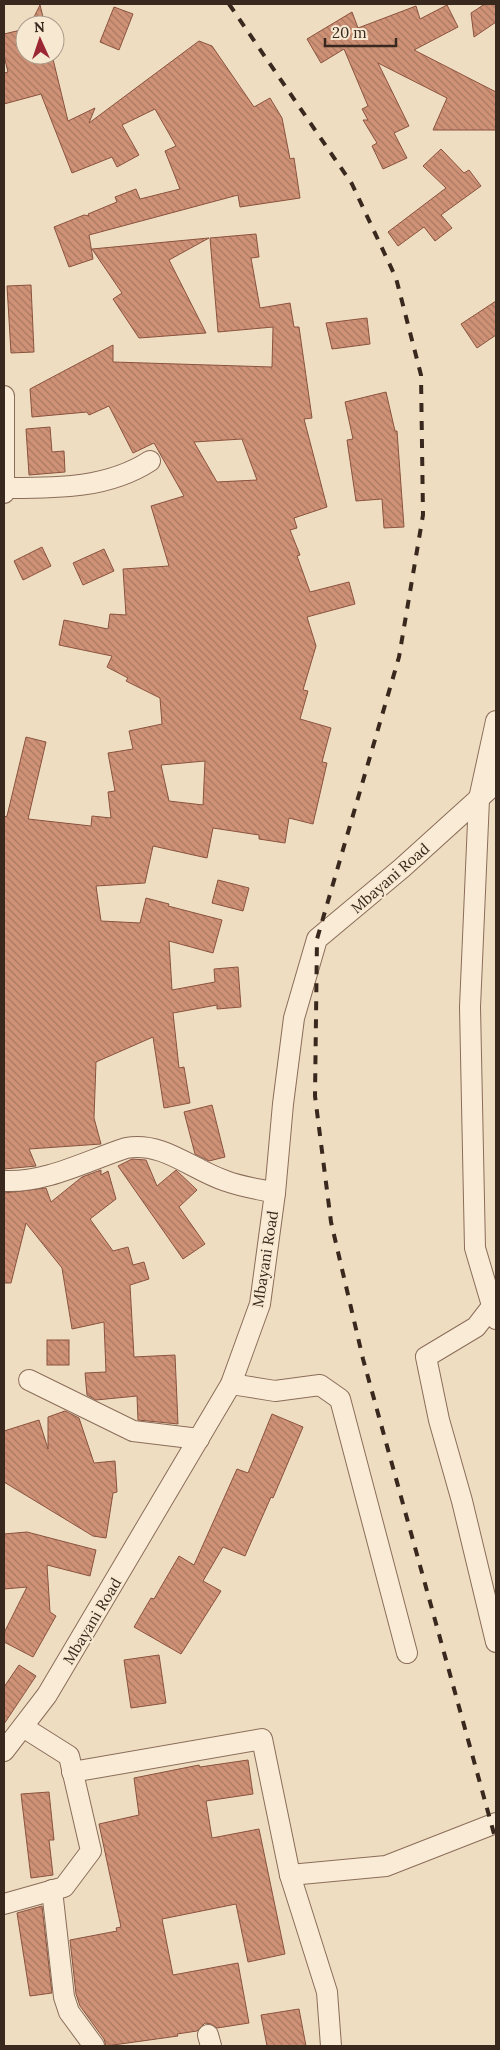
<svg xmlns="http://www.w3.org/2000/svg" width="500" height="2050" viewBox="0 0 500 2050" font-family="Lora,serif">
<defs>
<pattern id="building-back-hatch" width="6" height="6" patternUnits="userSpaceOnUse" patternTransform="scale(1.25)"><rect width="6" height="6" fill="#cf9277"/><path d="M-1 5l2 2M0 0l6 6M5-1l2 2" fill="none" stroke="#a97761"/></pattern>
</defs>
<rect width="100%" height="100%" fill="#efddc2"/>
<!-- building -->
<g fill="url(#building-back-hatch)" stroke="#8a533e" fill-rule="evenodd">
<path d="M 485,4 L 496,4 L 496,22 L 474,37 L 471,13 Z"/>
<path d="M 40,5 L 45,25 L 30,25 Z"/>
<path d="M 447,5 L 458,27 L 414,50 L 496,92 L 496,130 L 433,130 L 447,98 L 378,63 L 409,126 L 394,133 L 407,158 L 383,169 L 372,146 L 377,143 L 363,120 L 368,120 L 362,109 L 368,106 L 344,49 L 321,63 L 307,39 L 352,12 L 358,28 L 416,6 L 420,19 Z"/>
<path d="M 114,7 L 133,14 L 119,50 L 100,42 Z"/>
<path d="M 25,29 L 25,55 L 52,55 L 68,121 L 95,108 L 89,123 L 199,41 L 212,46 L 254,107 L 270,98 L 282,118 L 290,159 L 294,158 L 300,198 L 240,207 L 238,195 L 89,235 L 93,259 L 69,267 L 54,227 L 84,215 L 89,216 L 88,214 L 117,202 L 115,197 L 136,189 L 140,199 L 180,189 L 165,151 L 176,146 L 155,109 L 122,125 L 139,155 L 117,167 L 112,157 L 72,173 L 41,94 L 4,104 L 4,73 L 8,72 L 4,56 L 4,34 Z"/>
<path d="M 441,149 L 464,173 L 469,170 L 481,186 L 441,215 L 452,228 L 435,241 L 424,227 L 398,246 L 388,232 L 446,188 L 423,166 Z"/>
<path d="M 256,234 L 259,257 L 251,258 L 260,308 L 290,303 L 294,327 L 299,327 L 312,418 L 304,419 L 327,507 L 294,518 L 297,528 L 290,530 L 300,555 L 297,556 L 310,592 L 349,582 L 355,604 L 307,617 L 316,646 L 303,690 L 308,691 L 300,719 L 331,728 L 322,762 L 327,763 L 313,824 L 289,818 L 285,843 L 259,839 L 259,835 L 213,828 L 207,858 L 153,846 L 145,883 L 96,886 L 101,921 L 140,923 L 146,898 L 169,904 L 168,906 L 222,920 L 213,953 L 169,941 L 172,990 L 215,982 L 214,969 L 238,967 L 241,1007 L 217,1009 L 217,1005 L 173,1013 L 179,1068 L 184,1067 L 190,1103 L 164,1108 L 153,1037 L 96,1062 L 94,1118 L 101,1144 L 29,1149 L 36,1166 L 4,1169 L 4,817 L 7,816 L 26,737 L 46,742 L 28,819 L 91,826 L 92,816 L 111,818 L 108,792 L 115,791 L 108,753 L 133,749 L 129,731 L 162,724 L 160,698 L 126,681 L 128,678 L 107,667 L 112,656 L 59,645 L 64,620 L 108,629 L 110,614 L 126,615 L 123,569 L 169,566 L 151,506 L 184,496 L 154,443 L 133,453 L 109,406 L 89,415 L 87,412 L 32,417 L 30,389 L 113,345 L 113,362 L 272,367 L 273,327 L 218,332 L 210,238 ZM 242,439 L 257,480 L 217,482 L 194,442 ZM 205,761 L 203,805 L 169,801 L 161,765 Z"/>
<path d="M 209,238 L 169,260 L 206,333 L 139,338 L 113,299 L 122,293 L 92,249 Z"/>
<path d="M 31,285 L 34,352 L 11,353 L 7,286 Z"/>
<path d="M 496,301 L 496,335 L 477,348 L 461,324 Z"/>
<path d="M 367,318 L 370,344 L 332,349 L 326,323 Z"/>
<path d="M 386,392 L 395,431 L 397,431 L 404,527 L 384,528 L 382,499 L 356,501 L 347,440 L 353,439 L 345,402 Z"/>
<path d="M 50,427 L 52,452 L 64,451 L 65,472 L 29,475 L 26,429 Z"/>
<path d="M 42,547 L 51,566 L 23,580 L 14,561 Z"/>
<path d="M 104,549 L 114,571 L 83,585 L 73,563 Z"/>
<path d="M 218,880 L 249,888 L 243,911 L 212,903 Z"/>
<path d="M 212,1105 L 225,1157 L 209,1161 L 195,1154 L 184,1112 Z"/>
<path d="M 132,1159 L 146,1160 L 157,1186 L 176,1170 L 197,1190 L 179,1207 L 205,1244 L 183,1259 L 118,1166 Z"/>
<path d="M 101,1170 L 101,1175 L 108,1171 L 116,1199 L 90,1219 L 113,1251 L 128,1247 L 133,1265 L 144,1262 L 149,1279 L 130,1285 L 134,1357 L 175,1355 L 178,1424 L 138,1420 L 137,1396 L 96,1400 L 87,1395 L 85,1373 L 106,1372 L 104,1322 L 72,1329 L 62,1268 L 26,1223 L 11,1283 L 4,1283 L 4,1193 L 46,1188 L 51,1202 L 82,1177 Z"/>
<rect x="47" y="1340" width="22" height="25"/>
<path d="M 65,1411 L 79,1418 L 94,1463 L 115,1461 L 117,1492 L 113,1493 L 106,1538 L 93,1536 L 4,1482 L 4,1431 L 39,1420 L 48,1449 L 48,1417 Z"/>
<path d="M 272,1414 L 303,1427 L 273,1498 L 271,1497 L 245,1556 L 223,1547 L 203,1581 L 221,1591 L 181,1654 L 134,1627 L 151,1598 L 154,1599 L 179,1556 L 194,1565 L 237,1469 L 248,1473 Z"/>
<path d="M 27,1532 L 96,1550 L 90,1576 L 47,1565 L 50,1612 L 56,1616 L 33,1657 L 4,1642 L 4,1633 L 27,1587 L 4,1589 L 4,1534 Z"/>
<path d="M 159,1655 L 166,1703 L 131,1708 L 124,1660 Z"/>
<path d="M 19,1665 L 36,1676 L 4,1724 L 4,1687 Z"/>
<path d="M 248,1760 L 253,1794 L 206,1801 L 212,1838 L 259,1829 L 285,1954 L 248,1962 L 236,1904 L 162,1919 L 173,1975 L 238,1963 L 249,2023 L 217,2028 L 211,2024 L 205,2023 L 197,2031 L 177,2034 L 178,2036 L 106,2046 L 104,2039 L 80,2006 L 76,1994 L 70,1940 L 117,1931 L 116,1928 L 121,1927 L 99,1824 L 139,1815 L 134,1778 L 199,1765 L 200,1767 Z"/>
<path d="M 49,1792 L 54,1840 L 49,1840 L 53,1875 L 31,1878 L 21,1794 Z"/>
<path d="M 42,1906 L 52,1993 L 30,1996 L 17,1913 Z"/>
<path d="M 299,2009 L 306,2046 L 267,2046 L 261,2015 Z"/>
</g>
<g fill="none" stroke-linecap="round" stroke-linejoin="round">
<!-- street casing -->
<g stroke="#8a6d59" stroke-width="22">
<g id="street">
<path d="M 4,396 L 4,493"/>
<path d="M 5,488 C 55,488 107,489 150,461"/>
<path d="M 496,721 L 479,799 L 470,1007 L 475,1248 L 496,1319"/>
<path d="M 4,1181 C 46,1183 86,1161 126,1148 C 163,1141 192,1170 226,1181 C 242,1187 259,1189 275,1193"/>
<path d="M 493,1305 L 476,1327 L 426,1357 L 439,1420 L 462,1501 L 496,1642"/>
<path d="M 29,1380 L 133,1431 L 199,1439"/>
<path d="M 231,1384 L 275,1391 L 320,1385 L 340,1399 L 407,1653"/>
<path d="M 4,1751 L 47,1695 L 231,1384 L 260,1304 L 275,1193 L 283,1104 L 294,1018 L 317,939 L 402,868 L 496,783"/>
<path d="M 72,1772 L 262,1739 L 290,1875 L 327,1992 L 331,2046"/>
<path d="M 290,1875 L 386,1866 L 496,1823"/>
<path d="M 52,1890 L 64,1997 L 69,2012 L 94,2046"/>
<path d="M 4,1904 L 64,1887 L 91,1851 L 69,1756 L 23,1727"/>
<path d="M 208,2035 L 211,2046"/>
</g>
</g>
<!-- street -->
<use href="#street" stroke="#faebd6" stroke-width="20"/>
<!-- rail -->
<path stroke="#39281d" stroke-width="4" stroke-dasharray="9 9" stroke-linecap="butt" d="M 229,4 L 352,184 L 396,278 L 421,375 L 423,515 L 399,657 L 317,939 L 315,1096 L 331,1222 L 363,1359 L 496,1841"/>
</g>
<g text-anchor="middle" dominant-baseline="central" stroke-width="4" stroke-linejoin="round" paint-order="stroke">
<!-- street labels -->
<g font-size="15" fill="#39281d" stroke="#f7e8d2">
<text transform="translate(390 878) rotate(-41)">Mbayani Road</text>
<text transform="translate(265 1259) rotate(-81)">Mbayani Road</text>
<text transform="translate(92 1621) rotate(-59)">Mbayani Road</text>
</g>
</g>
<!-- border -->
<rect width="500" height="2050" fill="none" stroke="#39281d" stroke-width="10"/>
<!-- north arrow -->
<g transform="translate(40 40) rotate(357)"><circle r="24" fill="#f7e8d2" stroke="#ab9b8a"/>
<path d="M0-4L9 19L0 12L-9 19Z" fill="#9b2734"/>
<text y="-8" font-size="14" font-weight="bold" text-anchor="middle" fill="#39281d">N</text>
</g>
<!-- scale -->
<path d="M325 38v8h71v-8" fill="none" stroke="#39281d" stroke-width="2.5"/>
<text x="332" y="38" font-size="15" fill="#39281d" stroke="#f7e8d2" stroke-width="4" paint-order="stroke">20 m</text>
</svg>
